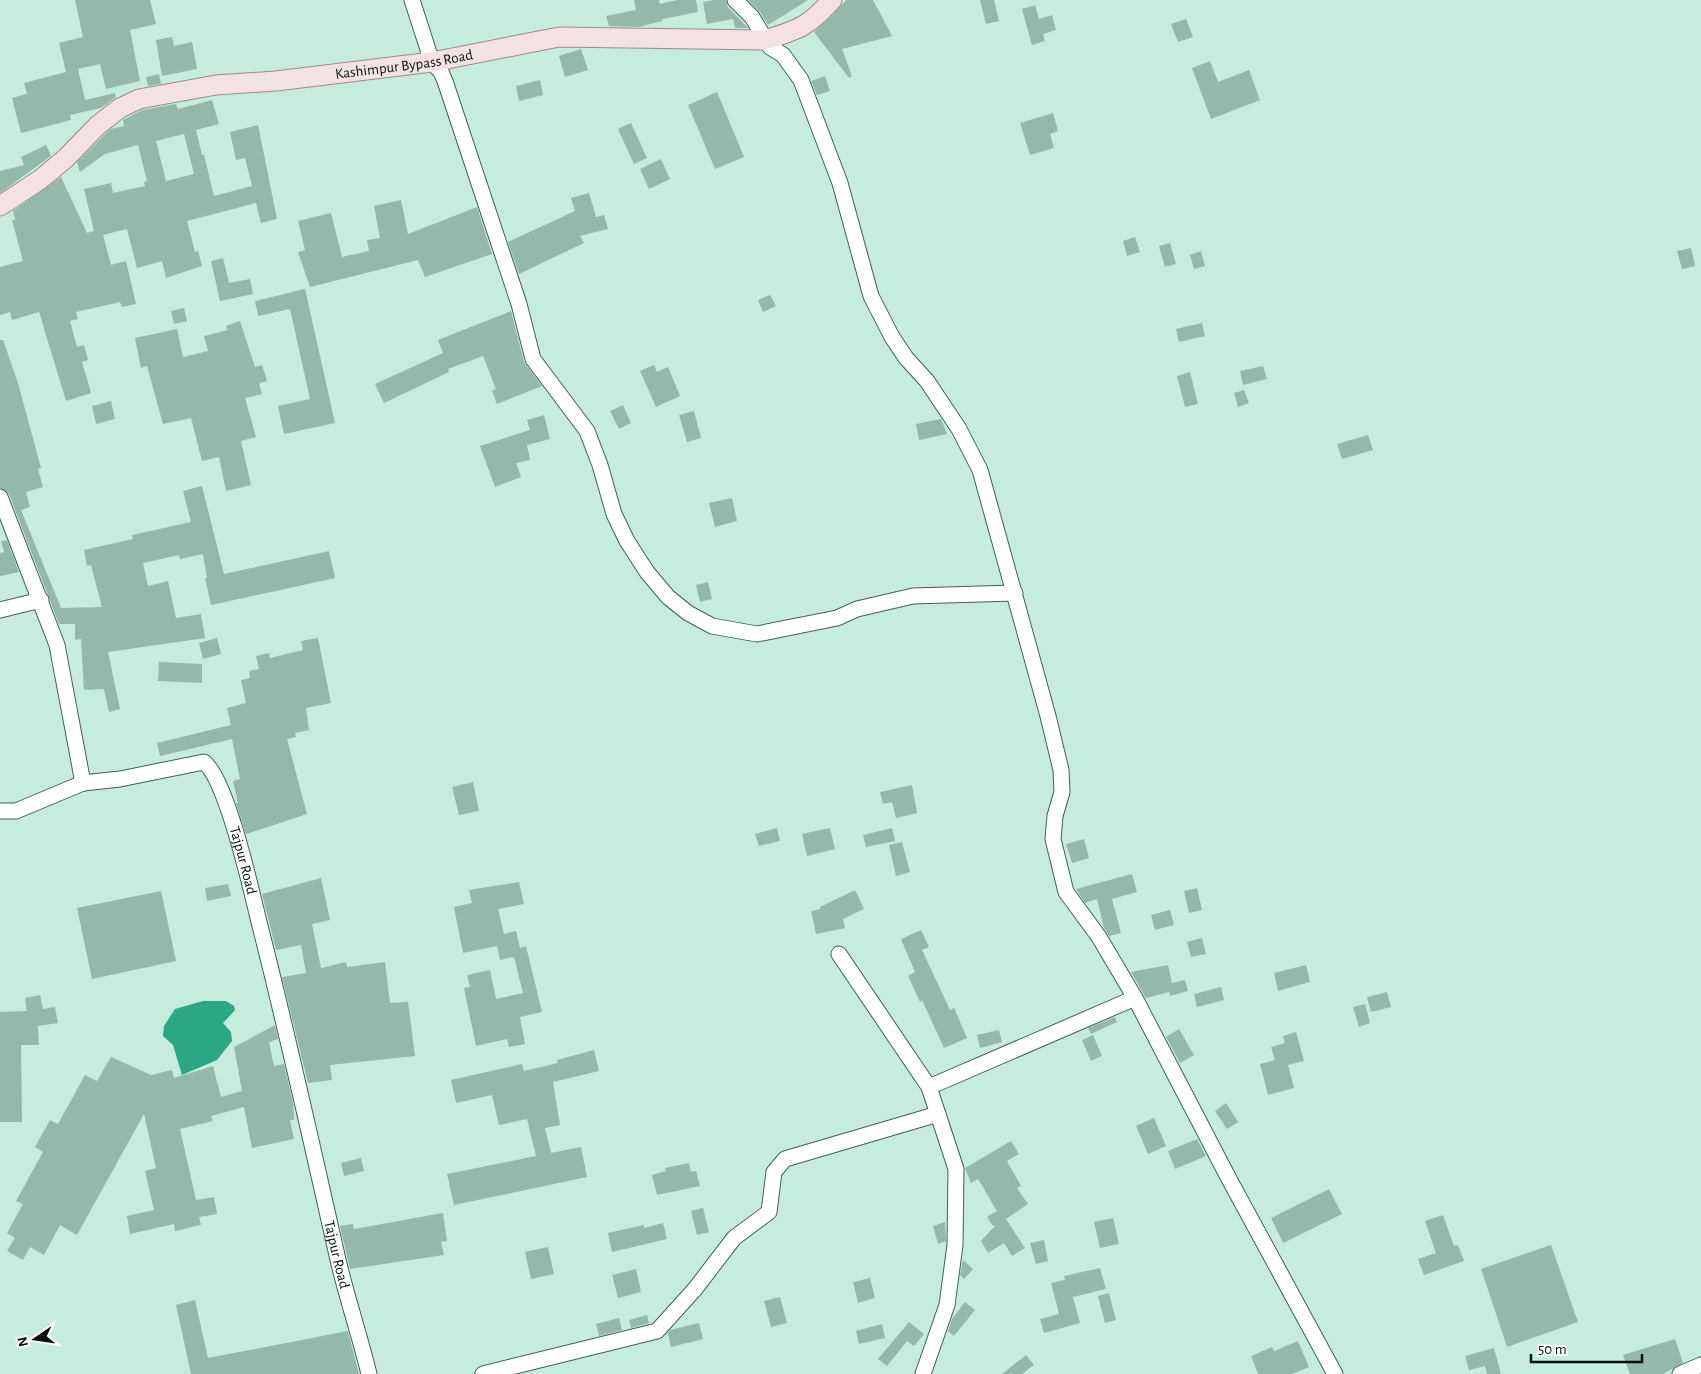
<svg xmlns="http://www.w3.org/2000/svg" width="1701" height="1374" viewBox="0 0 1701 1374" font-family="'Alegreya Sans',sans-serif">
<rect width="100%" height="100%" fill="#c6ecdd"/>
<!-- water -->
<path fill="#2ba784" d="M 203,1001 L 226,1001 L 234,1006 L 235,1010 L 223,1023 L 231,1032 L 232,1041 L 217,1060 L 182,1075 L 173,1045 L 163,1036 L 164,1026 L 175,1009 Z"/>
<!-- building -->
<g fill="#94b9ab" fill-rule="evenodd">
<path d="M 75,0 L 150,0 L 156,24 L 130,30 L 140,81 L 106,89 L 100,64 L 78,69 L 85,100 L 115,93 L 116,97 L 101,108 L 70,115 L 71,120 L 21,133 L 12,98 L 27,94 L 24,83 L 66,72 L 59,43 L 83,37 Z"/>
<path d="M 634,0 L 659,0 L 660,4 L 677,0 L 696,0 L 698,12 L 662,19 L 662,21 L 639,27 L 609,26 L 606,16 L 636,10 Z"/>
<path d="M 715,0 L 726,0 L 728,7 L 748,28 L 735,28 L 733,19 L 707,24 L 703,2 Z"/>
<path d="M 748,0 L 808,0 L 768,25 L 760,12 Z"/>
<path d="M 846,0 L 873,0 L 892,36 L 842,49 L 852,76 L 849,78 L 814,32 L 832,16 Z"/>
<path d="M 980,0 L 994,0 L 999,21 L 986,24 Z"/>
<path d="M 1035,5 L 1039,19 L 1052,15 L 1056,30 L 1043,34 L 1045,41 L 1032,45 L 1022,9 Z"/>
<path d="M 1186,19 L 1193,37 L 1178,42 L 1171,24 Z"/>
<path d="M 172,37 L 174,46 L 192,42 L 197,69 L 162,76 L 156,40 Z"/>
<path d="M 581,49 L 588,70 L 565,77 L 559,56 Z"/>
<path d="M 1210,61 L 1218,82 L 1249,70 L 1260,100 L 1211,119 L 1192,68 Z"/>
<path d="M 159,74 L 161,84 L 148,86 L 146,77 Z"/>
<path d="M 825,76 L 830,91 L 817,95 L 811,81 Z"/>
<path d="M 540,80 L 543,95 L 519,101 L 516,86 Z"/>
<path d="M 717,92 L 744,157 L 715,169 L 688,105 Z"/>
<path d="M 212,100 L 219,124 L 196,130 L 202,155 L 204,155 L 214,196 L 252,186 L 245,158 L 236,160 L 230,132 L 258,125 L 277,219 L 261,223 L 256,203 L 187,221 L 195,252 L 198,251 L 202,266 L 166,278 L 162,261 L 137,268 L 127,229 L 103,235 L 111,265 L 126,261 L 136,304 L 122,307 L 120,302 L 76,312 L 78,319 L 70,321 L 77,347 L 84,345 L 88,360 L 82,362 L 91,393 L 66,401 L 39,312 L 12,320 L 10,312 L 0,315 L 0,267 L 23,261 L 12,220 L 15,220 L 13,211 L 61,177 L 87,233 L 94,231 L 84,189 L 111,183 L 113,193 L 145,186 L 144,182 L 147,181 L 138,145 L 105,154 L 80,172 L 77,162 L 105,134 L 111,129 L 124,126 L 123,120 L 142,110 L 176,104 L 178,109 ZM 184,134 L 194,174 L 166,181 L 156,141 Z"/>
<path d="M 1053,113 L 1058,131 L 1050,134 L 1054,148 L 1030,155 L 1020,123 Z"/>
<path d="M 631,123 L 647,158 L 634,164 L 618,129 Z"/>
<path d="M 46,145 L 51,156 L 0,193 L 0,171 L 24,165 L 21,157 Z"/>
<path d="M 661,159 L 670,179 L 649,189 L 640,169 Z"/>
<path d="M 589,193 L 596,217 L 604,215 L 608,229 L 580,236 L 584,243 L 519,274 L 508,242 L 575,211 L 571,198 Z"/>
<path d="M 401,200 L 408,234 L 477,207 L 492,254 L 425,277 L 418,260 L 310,287 L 298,252 L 305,250 L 298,221 L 331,213 L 342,257 L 369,251 L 367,240 L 380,238 L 374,206 Z"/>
<path d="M 1135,237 L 1140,252 L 1127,256 L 1123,241 Z"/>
<path d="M 1170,243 L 1176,264 L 1165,267 L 1159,246 Z"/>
<path d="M 1691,248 L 1695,266 L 1682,269 L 1677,251 Z"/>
<path d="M 1201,251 L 1205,266 L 1194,269 L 1190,255 Z"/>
<path d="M 223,258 L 229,283 L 250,279 L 253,294 L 220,301 L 211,261 Z"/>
<path d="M 305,289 L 335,423 L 284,434 L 278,406 L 310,399 L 290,309 L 258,316 L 255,301 Z"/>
<path d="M 770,295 L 776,306 L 763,312 L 758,300 Z"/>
<path d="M 184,308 L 187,321 L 174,324 L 171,311 Z"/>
<path d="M 511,311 L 524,362 L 542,386 L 497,404 L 492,391 L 496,389 L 483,356 L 448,369 L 449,372 L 384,403 L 375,384 L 443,353 L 438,340 Z"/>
<path d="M 240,321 L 255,367 L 262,365 L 267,381 L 259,383 L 262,394 L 245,398 L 256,437 L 241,441 L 251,485 L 226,491 L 219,457 L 202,461 L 191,418 L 163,424 L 147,366 L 141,368 L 135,338 L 177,329 L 183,357 L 208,351 L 204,336 L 228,330 L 226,326 Z"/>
<path d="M 1202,323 L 1205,336 L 1179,342 L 1176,329 Z"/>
<path d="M 0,340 L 3,340 L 18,383 L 41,468 L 38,469 L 43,487 L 26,492 L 30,507 L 21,510 L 61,608 L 102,607 L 91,565 L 87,566 L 84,550 L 133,539 L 132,535 L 191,522 L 183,491 L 202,486 L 224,574 L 329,551 L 335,578 L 211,605 L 205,578 L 207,578 L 203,554 L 180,559 L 179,555 L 143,563 L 148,586 L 168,581 L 176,618 L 201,614 L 205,638 L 108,652 L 120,709 L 109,712 L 104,689 L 84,690 L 81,639 L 75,640 L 75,624 L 59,624 L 9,494 L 0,488 Z"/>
<path d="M 654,365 L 657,372 L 668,367 L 680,396 L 656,407 L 640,371 Z"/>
<path d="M 1263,366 L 1267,379 L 1243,385 L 1240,371 Z"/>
<path d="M 1190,372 L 1198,404 L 1185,407 L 1177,376 Z"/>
<path d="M 1244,390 L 1249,403 L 1238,407 L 1234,393 Z"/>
<path d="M 111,401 L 115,419 L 96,424 L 92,406 Z"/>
<path d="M 623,405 L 631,423 L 619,429 L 610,411 Z"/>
<path d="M 694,411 L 701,438 L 687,442 L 679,415 Z"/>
<path d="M 544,415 L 550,439 L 527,445 L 530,460 L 516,463 L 521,477 L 495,487 L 480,446 L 530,430 L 527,420 Z"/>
<path d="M 941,419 L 947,434 L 919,440 L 916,424 Z"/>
<path d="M 1368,435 L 1373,450 L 1342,459 L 1337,444 Z"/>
<path d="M 732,498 L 737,521 L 715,527 L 709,503 Z"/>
<path d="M 7,540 L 19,572 L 0,576 L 0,553 L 4,552 L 1,541 Z"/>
<path d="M 708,582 L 712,599 L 700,602 L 696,585 Z"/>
<path d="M 217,638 L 221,654 L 203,659 L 199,643 Z"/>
<path d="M 318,638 L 331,703 L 306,708 L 309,730 L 295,733 L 296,737 L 287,739 L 307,814 L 246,834 L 236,803 L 238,803 L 233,781 L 240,779 L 232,739 L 160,756 L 157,743 L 231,725 L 227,708 L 246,703 L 241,680 L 250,678 L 249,671 L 259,669 L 256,656 L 269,653 L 270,658 L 303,650 L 301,641 Z"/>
<path d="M 159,662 L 202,664 L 202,683 L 158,681 Z"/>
<path d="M 473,782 L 479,811 L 459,815 L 452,787 Z"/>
<path d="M 912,785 L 917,813 L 896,818 L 892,802 L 883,804 L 880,792 Z"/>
<path d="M 777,828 L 780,841 L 759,846 L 755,834 Z"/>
<path d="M 830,828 L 835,849 L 807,856 L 802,834 Z"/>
<path d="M 892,828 L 895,841 L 866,847 L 863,835 Z"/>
<path d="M 1084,839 L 1089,858 L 1072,863 L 1066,844 Z"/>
<path d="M 902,842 L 910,872 L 896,876 L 889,845 Z"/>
<path d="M 1132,874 L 1137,892 L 1112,899 L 1121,933 L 1109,936 L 1104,928 L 1097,899 L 1085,903 L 1076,889 Z"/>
<path d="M 321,878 L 330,920 L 312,924 L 321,968 L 346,962 L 347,967 L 385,962 L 390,1003 L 408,1002 L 415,1056 L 330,1065 L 332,1080 L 308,1083 L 282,977 L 306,973 L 301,945 L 276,950 L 262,894 Z"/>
<path d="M 519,882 L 524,904 L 498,909 L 504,934 L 516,931 L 520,948 L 526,946 L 542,1012 L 520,1017 L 525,1044 L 509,1047 L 507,1039 L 476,1046 L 464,988 L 470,987 L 467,975 L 490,970 L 496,999 L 523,993 L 514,957 L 500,960 L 497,946 L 463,953 L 454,907 L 472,903 L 469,890 Z"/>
<path d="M 228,884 L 231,896 L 207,901 L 205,888 Z"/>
<path d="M 1197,888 L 1202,910 L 1189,913 L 1184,891 Z"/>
<path d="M 855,890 L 864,909 L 843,919 L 845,928 L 816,934 L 811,911 L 820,909 L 820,907 Z"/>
<path d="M 161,891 L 176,961 L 92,979 L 77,908 Z"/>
<path d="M 1170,910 L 1174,925 L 1155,930 L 1151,915 Z"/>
<path d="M 921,930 L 929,947 L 922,950 L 950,1010 L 954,1008 L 967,1038 L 944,1048 L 922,1000 L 920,1002 L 908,976 L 915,972 L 901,939 Z"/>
<path d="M 1202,938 L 1206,954 L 1191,957 L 1187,942 Z"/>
<path d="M 1168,965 L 1172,983 L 1185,980 L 1188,991 L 1170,996 L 1169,992 L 1146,998 L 1131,972 Z"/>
<path d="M 1306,965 L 1310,982 L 1278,991 L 1274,973 Z"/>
<path d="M 1221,987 L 1224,1000 L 1197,1007 L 1194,994 Z"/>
<path d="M 1387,992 L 1391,1007 L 1371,1012 L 1367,997 Z"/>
<path d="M 40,995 L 43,1009 L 55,1007 L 58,1023 L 38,1026 L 39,1045 L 21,1045 L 22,1122 L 0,1122 L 0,1012 L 27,1011 L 25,998 Z"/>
<path d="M 1365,1004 L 1370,1023 L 1359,1027 L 1353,1007 Z"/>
<path d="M 1115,1017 L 1117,1022 L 1091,1034 L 1088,1028 Z"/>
<path d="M 275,1025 L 278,1039 L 269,1042 L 274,1066 L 284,1064 L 293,1103 L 294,1120 L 290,1120 L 294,1139 L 252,1148 L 244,1107 L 211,1116 L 213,1121 L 180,1129 L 196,1200 L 214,1197 L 217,1214 L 199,1217 L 201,1225 L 175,1231 L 174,1224 L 130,1234 L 127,1216 L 154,1210 L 145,1171 L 156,1168 L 144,1114 L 77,1235 L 60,1225 L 44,1255 L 30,1247 L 23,1260 L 7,1251 L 15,1238 L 7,1233 L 23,1204 L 16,1201 L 43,1152 L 35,1147 L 50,1120 L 58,1124 L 85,1075 L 97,1081 L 111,1057 L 151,1075 L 172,1070 L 174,1078 L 213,1066 L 221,1097 L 242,1091 L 234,1047 Z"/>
<path d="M 1179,1029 L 1194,1055 L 1180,1063 L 1166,1037 Z"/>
<path d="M 999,1030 L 1002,1042 L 980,1048 L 977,1035 Z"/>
<path d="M 1296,1032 L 1304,1061 L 1288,1065 L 1294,1088 L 1268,1095 L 1260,1064 L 1275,1060 L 1271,1047 L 1285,1043 L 1283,1036 Z"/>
<path d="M 1093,1035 L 1102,1056 L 1091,1061 L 1082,1040 Z"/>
<path d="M 594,1050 L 599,1071 L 553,1082 L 560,1125 L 545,1128 L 551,1153 L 581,1147 L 587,1177 L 454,1205 L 447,1174 L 536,1156 L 527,1119 L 499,1125 L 492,1095 L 456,1103 L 451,1080 L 522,1064 L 524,1071 L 558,1063 L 557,1060 Z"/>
<path d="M 1226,1103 L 1238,1122 L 1227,1129 L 1215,1111 Z"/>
<path d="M 1154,1118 L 1166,1146 L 1148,1154 L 1136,1126 Z"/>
<path d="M 1197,1139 L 1206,1156 L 1175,1169 L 1168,1151 Z"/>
<path d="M 1011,1141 L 1019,1154 L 1007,1161 L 1021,1186 L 1017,1188 L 1028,1204 L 1006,1219 L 1025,1248 L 1012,1256 L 1004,1243 L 988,1253 L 981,1241 L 996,1225 L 993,1226 L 987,1217 L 997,1211 L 978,1179 L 971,1183 L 965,1168 Z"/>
<path d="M 361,1158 L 364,1171 L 344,1176 L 341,1163 Z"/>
<path d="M 689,1163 L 691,1172 L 696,1171 L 700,1186 L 657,1195 L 652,1175 L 666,1171 L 665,1168 Z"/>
<path d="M 1329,1189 L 1342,1214 L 1283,1243 L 1271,1218 Z"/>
<path d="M 703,1208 L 709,1232 L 697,1235 L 691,1211 Z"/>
<path d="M 443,1213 L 447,1241 L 441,1242 L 444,1255 L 350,1269 L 340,1226 L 353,1224 L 354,1229 Z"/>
<path d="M 1443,1215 L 1454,1246 L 1458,1245 L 1464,1261 L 1424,1275 L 1418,1259 L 1436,1253 L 1425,1221 Z"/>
<path d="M 1113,1218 L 1119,1244 L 1100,1248 L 1094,1222 Z"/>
<path d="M 945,1222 L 946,1241 L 938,1244 L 933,1226 Z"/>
<path d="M 663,1223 L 667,1239 L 612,1252 L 608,1233 L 644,1225 L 644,1228 Z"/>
<path d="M 1044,1240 L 1048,1261 L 1036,1264 L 1030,1243 Z"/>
<path d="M 1551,1245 L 1578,1322 L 1507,1347 L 1481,1269 Z"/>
<path d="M 548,1247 L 554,1274 L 531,1279 L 525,1252 Z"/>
<path d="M 963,1260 L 973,1269 L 964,1279 L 960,1275 Z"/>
<path d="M 1100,1268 L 1106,1289 L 1073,1297 L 1080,1323 L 1044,1333 L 1040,1319 L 1059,1314 L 1051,1283 L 1065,1280 L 1064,1276 Z"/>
<path d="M 636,1269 L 641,1292 L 618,1298 L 612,1275 Z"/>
<path d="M 870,1278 L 875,1298 L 858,1303 L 853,1282 Z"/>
<path d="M 1109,1293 L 1116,1320 L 1105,1323 L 1098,1296 Z"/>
<path d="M 780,1297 L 787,1323 L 771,1327 L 764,1301 Z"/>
<path d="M 195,1300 L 208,1358 L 348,1331 L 359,1374 L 191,1374 L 176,1305 Z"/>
<path d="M 965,1302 L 975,1310 L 954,1336 L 948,1331 L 952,1319 Z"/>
<path d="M 647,1315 L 649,1323 L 631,1328 L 629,1320 Z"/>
<path d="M 619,1318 L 622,1330 L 599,1336 L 596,1324 Z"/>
<path d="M 909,1322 L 924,1334 L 914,1346 L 907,1341 L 887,1366 L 878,1359 Z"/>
<path d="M 699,1323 L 703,1339 L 671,1347 L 668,1333 L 670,1330 Z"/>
<path d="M 882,1324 L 885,1338 L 859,1344 L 856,1331 Z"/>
<path d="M 1675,1339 L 1683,1363 L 1663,1374 L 1630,1374 L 1623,1355 Z"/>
<path d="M 1298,1341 L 1309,1367 L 1292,1374 L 1258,1374 L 1251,1356 L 1272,1347 L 1274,1351 Z"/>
<path d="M 1494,1348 L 1501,1374 L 1487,1374 L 1485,1366 L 1469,1370 L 1465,1356 Z"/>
<path d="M 1026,1355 L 1034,1365 L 1022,1374 L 1002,1374 Z"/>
</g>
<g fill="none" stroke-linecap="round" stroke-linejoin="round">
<!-- minor casing -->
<g stroke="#3f6155" stroke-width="17">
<g id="minor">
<path d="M 412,0 L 432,62 L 441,72 L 445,81 L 519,304 L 533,359 L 587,431 L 600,465 L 614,514 L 627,541 L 647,572 L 668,597 L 688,613 L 712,626 L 757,634 L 837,618 L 857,609 L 913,596 L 1015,593"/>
<path d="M 735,0 L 752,17 L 770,47 L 783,55 L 801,80 L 840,183 L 871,296 L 892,337 L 906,358 L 927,381 L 959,429 L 980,470 L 1048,716 L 1061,770 L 1062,792 L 1055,816 L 1053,839 L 1066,892 L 1099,937 L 1135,998 L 1228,1177 L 1335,1374"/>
<path id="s1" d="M 0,497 L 57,645 L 83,783 L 120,779 L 204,762 C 227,780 251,889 259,922 C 288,1035 313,1150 339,1264 C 348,1301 360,1337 369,1374"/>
<path d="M 0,610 L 41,600"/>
<path d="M 0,811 L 16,811 L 83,783"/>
<path d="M 839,954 L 929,1087 L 956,1169 L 955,1245 L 947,1305 L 923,1374"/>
<path d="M 929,1087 L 1135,998"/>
<path d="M 483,1374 L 657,1331 L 695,1289 L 734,1238 L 769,1212 L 774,1172 L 785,1159 L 938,1114"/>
<path d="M 1680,1374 L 1701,1365"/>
</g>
</g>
<!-- major casing -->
<g stroke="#9a8c8c" stroke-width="21">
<g id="major">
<path id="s2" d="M 0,206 L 41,179 L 66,158 L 97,126 L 120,108 L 139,99 L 216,85 L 276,81 L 432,62 L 559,37 L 765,40 C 798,30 809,26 832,0"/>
</g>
</g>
<!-- minor -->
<use href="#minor" stroke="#fff" stroke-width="15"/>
<!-- major -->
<use href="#major" stroke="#f4e2e3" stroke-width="19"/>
</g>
<g text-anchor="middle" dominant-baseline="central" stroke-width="4" stroke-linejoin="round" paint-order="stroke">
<!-- street labels -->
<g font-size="15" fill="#03100b" stroke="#fff">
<text stroke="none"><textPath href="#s2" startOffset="444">Kashimpur Bypass Road</textPath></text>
<text stroke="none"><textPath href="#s1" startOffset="529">Tajpur Road</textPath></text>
<text stroke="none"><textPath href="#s1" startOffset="934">Tajpur Road</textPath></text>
</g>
</g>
<!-- north arrow -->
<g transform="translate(35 1339) rotate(257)" stroke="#ffffff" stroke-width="4" paint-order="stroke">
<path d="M0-4L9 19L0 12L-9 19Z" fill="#03100b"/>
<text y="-8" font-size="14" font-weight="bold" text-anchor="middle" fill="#03100b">N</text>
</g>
<!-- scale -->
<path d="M1531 1354v8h111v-8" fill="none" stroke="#03100b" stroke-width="2.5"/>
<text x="1538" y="1354" font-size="15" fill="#03100b" stroke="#ffffff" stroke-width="4" paint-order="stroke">50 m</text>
</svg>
